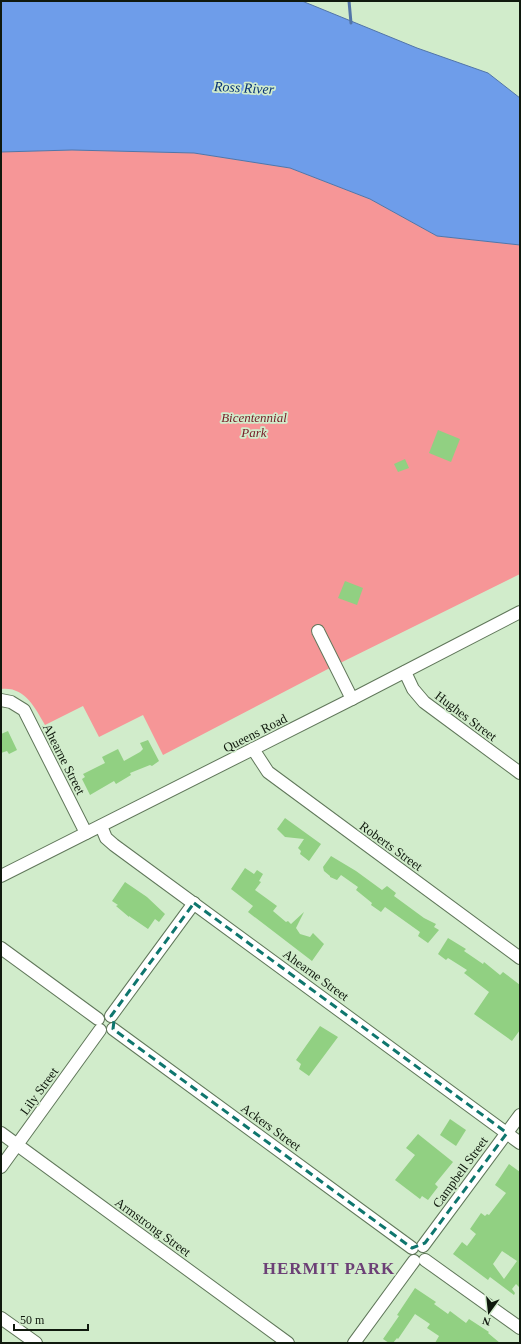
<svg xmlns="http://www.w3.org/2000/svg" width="521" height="1344" viewBox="0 0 521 1344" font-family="'Times New Roman',serif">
<rect width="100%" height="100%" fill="#d1eccb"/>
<!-- green -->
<path fill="#f69697" d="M 72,150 L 194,153 L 290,168 L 370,199 L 437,236 L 520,245 L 520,574 L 326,670 L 163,755 L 143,715 L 99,737 L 83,706 L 45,725 C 35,707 24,686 1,689 L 1,152 Z"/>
<!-- water -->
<path fill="#6e9dea" stroke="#5275a8" d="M 1,1 L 302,1 L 417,48 L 488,73 L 520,98 L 520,245 L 437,236 L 370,199 L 290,168 L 194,153 L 72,150 L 1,152 Z"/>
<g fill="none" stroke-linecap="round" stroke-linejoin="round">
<!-- stream -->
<path stroke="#5275a8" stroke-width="3" d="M 349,1 L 351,23"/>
</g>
<!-- building -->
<g fill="#91d082" fill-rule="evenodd">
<path d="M 438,430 L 460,439 L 451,462 L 429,453 Z"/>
<path d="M 405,459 L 409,468 L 398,472 L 394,464 Z"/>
<path d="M 345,581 L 363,588 L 357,605 L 338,598 Z"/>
<path d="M 8,731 L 17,750 L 9,754 L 7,751 L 1,753 L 1,734 Z"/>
<path d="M 148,740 L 159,761 L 152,766 L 150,765 L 130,773 L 131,775 L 116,784 L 114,781 L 90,795 L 82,779 L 85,777 L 83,774 L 105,763 L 102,757 L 118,749 L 124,761 L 140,752 L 143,749 L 140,743 Z"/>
<path d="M 285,818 L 321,844 L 309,861 L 300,854 L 301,851 L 298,848 L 304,839 L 285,837 L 277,829 Z"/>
<path d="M 331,856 L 356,871 L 382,890 L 387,886 L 396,893 L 394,896 L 424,918 L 436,924 L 434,927 L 439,930 L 428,943 L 418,936 L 420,932 L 385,907 L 381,912 L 371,905 L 372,903 L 356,890 L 358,887 L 341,875 L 337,880 L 330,877 L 330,876 L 324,871 L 323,867 Z"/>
<path d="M 245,868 L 254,874 L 257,870 L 263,874 L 259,881 L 261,882 L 255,890 L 277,906 L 273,911 L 286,922 L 288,921 L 291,924 L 304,912 L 296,928 L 300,934 L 310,937 L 313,933 L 324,944 L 312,961 L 248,912 L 253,906 L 231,889 Z"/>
<path d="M 125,882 L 147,897 L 165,914 L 159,922 L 155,919 L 148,929 L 129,916 L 129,917 L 116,906 L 118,905 L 112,901 Z"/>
<path d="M 448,938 L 466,949 L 464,951 L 483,964 L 484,962 L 500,975 L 503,972 L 520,985 L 520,1030 L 512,1041 L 474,1014 L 489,992 L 464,973 L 467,970 L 448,958 L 446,960 L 438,954 Z"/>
<path d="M 320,1026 L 338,1037 L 309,1076 L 299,1069 L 301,1064 L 296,1060 Z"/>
<path d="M 450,1119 L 466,1130 L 456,1146 L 440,1135 Z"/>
<path d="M 418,1134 L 453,1162 L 435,1184 L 438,1187 L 428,1200 L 422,1196 L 420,1199 L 395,1180 L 415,1155 L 406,1148 Z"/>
<path d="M 509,1164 L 520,1172 L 520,1288 L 516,1284 L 512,1289 L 515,1293 L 514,1295 L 490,1277 L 488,1280 L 453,1254 L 462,1242 L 467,1246 L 476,1234 L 470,1229 L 481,1213 L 485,1216 L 487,1214 L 489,1215 L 506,1193 L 495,1185 ZM 502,1251 L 517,1261 L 504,1279 L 493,1264 Z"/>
<path d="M 415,1288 L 436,1302 L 434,1304 L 448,1314 L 450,1311 L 466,1323 L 469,1319 L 489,1332 L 488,1333 L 500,1343 L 435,1343 L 439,1336 L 427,1328 L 430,1324 L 415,1314 L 398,1339 L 397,1338 L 393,1343 L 389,1343 L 383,1339 L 399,1316 L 397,1315 Z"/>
</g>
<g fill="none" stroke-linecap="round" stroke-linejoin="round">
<!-- minor casing -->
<g stroke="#60775a" stroke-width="14">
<g id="minor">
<path d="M 318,631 L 352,699"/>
<path d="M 405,672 L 413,689 L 424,702 L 520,773"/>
<path d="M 1,700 L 11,702 L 24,710 L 86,833"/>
<path d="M 253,749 L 268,772 L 520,958"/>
<path d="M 101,826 L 106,838 L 114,845 L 520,1143"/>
<path d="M 1,876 L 352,699 L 520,612"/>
<path d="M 1,948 L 98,1019"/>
<path d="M 111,1016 L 194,903"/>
<path d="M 113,1029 L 412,1248"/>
<path d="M 1,1133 L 288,1343"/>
<path d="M 1,1167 L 100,1030"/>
<path d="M 423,1246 L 520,1115"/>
<path d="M 425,1260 L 520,1328"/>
<path d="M 1,1318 L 36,1343"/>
<path d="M 354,1343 L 414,1261"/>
</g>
</g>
<!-- minor -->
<use href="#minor" stroke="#fff" stroke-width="12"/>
</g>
<!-- marked area -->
<path fill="none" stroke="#0f766e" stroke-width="3" stroke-dasharray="8 5" stroke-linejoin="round" d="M 194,903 L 507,1133 L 425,1243 L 412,1248 L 113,1029 L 114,1021 L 111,1016 Z"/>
<g text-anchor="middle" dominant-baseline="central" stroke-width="3.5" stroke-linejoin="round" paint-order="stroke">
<!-- park labels -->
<g font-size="13" font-style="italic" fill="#741924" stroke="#d1eccb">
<text x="254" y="417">Bicentennial<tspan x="254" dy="15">Park</tspan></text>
</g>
<!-- street labels -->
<g font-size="13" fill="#10190e" stroke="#d1eccb">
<text transform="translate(466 716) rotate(37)">Hughes Street</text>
<text transform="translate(255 733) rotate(-27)">Queens Road</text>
<text transform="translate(64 759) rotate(63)">Ahearne Street</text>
<text transform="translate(391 846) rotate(36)">Roberts Street</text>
<text transform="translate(316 975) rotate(36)">Ahearne Street</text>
<text transform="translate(39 1091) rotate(-54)">Lily Street</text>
<text transform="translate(271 1127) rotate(36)">Ackers Street</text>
<text transform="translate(460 1172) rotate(-54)">Campbell Street</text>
<text transform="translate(153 1227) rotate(36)">Armstrong Street</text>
</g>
<!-- water labels -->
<g font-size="14" font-style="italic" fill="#073274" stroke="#d1eccb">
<text transform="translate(244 88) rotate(3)">Ross River</text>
</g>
<!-- district labels -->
<g font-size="17" font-weight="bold" letter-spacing="1" fill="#6c4076" stroke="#d1eccb">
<text x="329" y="1268">HERMIT PARK</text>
</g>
</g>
<!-- border -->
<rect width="521" height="1344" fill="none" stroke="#10190e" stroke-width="4"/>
<!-- north arrow -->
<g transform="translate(489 1312) rotate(195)" stroke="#d1eccb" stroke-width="3" paint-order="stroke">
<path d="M0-3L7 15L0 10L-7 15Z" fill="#10190e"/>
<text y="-6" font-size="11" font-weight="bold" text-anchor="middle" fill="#10190e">N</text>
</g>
<!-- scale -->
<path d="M14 1324v6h74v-6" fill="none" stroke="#10190e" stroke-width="2"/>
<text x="20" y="1324" font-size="12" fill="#10190e" stroke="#d1eccb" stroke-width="3" paint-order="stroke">50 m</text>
</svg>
